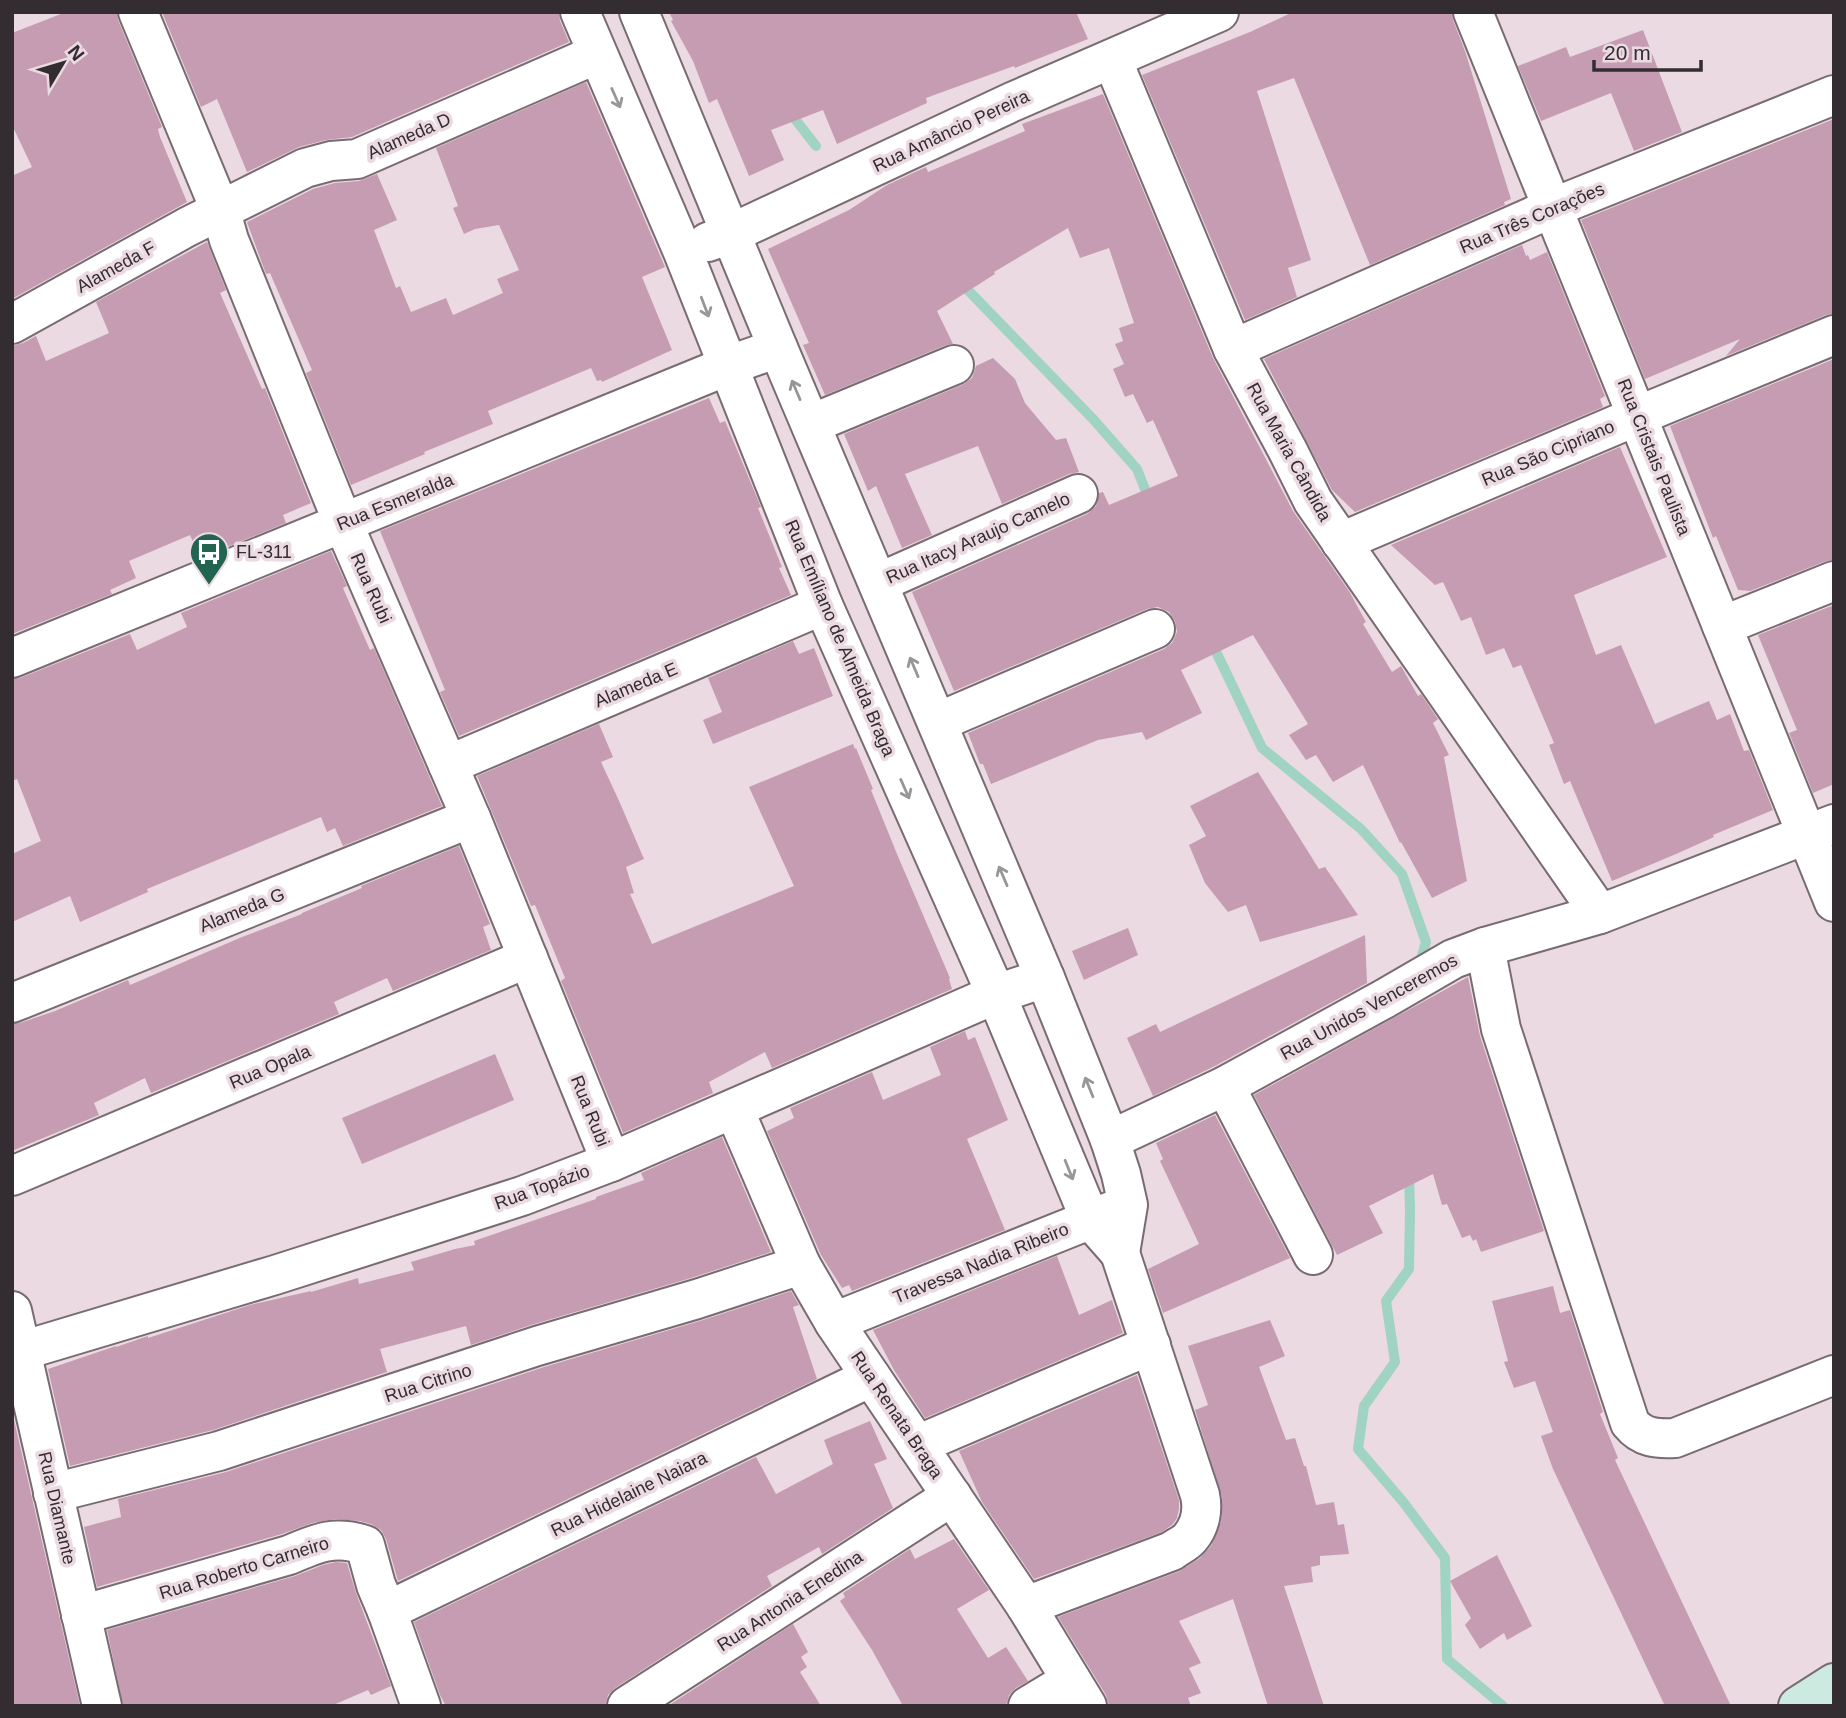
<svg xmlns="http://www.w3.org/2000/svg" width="1846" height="1718" viewBox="0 0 1846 1718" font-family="Helvetica,sans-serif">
<rect width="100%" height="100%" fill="#ebdae2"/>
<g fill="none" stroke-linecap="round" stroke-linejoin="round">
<!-- stream -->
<g stroke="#a0d3c1" stroke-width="10">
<path d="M 788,110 L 816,146"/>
<path d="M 961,283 L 1093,419 L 1137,469 L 1150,502"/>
<path d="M 1211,641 L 1262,748 L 1361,829 L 1402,874 L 1426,942 L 1419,966"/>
<path d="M 1409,1174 L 1410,1210 L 1409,1269 L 1386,1301 L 1395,1362 L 1364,1406 L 1358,1449 L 1404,1503 L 1445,1558 L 1447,1659 L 1503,1706"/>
</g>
</g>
<!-- building -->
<g fill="#c69cb2">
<path d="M 66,12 L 117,12 L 118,20 L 162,127 L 158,129 L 160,137 L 187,202 L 12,299 L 12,176 L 32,167 L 12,125 L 12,33 Z"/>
<path d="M 162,12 L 559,12 L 560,21 L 569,42 L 352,137 L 326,140 L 299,147 L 247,172 L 217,99 L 201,107 Z"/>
<path d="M 669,12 L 1076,12 L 1088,39 L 1015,68 L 1014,66 L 926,98 L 927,103 L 837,144 L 823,110 L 771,130 L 784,160 L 749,176 L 717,99 L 709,103 L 693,61 L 671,21 L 673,20 Z"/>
<path d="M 1293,12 L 1452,12 L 1453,20 L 1465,51 L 1511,199 L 1504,202 L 1505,205 L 1370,265 L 1294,78 L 1257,91 L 1311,260 L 1288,268 L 1297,297 L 1245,320 L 1142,75 L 1250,32 Z"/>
<path d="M 1643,30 L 1682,132 L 1634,151 L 1611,93 L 1541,121 L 1518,66 L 1566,47 L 1570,57 Z"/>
<path d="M 586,82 L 665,267 L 642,277 L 672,350 L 602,382 L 601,380 L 597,381 L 591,368 L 488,411 L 493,424 L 424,452 L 425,454 L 351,485 L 306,373 L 312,370 L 270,273 L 266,274 L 247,222 L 313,189 L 335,183 L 359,181 L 377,174 L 397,220 L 374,230 L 396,288 L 400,286 L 411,312 L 446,298 L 453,315 L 503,293 L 497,279 L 519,270 L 499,225 L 475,229 L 464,234 L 453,208 L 458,206 L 436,148 Z"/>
<path d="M 1103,94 L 1213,358 L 1293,511 L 1349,591 L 1366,622 L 1363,624 L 1392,672 L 1401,666 L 1418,696 L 1421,694 L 1438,719 L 1433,723 L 1449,755 L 1444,757 L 1467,881 L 1432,898 L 1401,842 L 1400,843 L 1363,765 L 1333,782 L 1316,755 L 1306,760 L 1289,735 L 1308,724 L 1253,635 L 1181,670 L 1202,713 L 1177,725 L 1146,740 L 1142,732 L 1098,740 L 991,784 L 983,764 L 980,764 L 968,733 L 1164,649 L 1172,643 L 1177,632 L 1175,621 L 1169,612 L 1158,607 L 1147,609 L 954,691 L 912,592 L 1087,514 L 1096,506 L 1099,493 L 1103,492 L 1109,505 L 1178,476 L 1153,420 L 1147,423 L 1133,394 L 1125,397 L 1113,369 L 1124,364 L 1115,344 L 1123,341 L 1119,328 L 1134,323 L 1109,248 L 1080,258 L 1068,228 L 994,272 L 995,274 L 937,311 L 953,344 L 946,345 L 825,395 L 803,345 L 809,343 L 768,249 L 849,210 L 887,185 L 926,167 L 928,172 L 1025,131 L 1022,124 Z"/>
<path d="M 1834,119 L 1834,314 L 1826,315 L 1726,356 L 1740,339 L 1645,379 L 1581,220 Z"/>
<path d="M 207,242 L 226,290 L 220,293 L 262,389 L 265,388 L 311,503 L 283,515 L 286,523 L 200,558 L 190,535 L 129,561 L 136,578 L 110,590 L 112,594 L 12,634 L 12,346 L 23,343 L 36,336 L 46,361 L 109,333 L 96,302 Z"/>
<path d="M 1522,245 L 1526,256 L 1528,255 L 1530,260 L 1547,252 L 1605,396 L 1600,399 L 1603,407 L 1355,512 L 1332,490 L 1264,359 Z"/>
<path d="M 993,358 L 1015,379 L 1025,403 L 1056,440 L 1066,438 L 1079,472 L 1069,474 L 1002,504 L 978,446 L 905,474 L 932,535 L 902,548 L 876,486 L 868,491 L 844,434 L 962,385 L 972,378 L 976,366 Z"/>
<path d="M 1834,359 L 1834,560 L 1826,561 L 1750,591 L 1738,590 L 1716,536 L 1713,538 L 1670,426 Z"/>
<path d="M 709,398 L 720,423 L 725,421 L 761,507 L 758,508 L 782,567 L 779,568 L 791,595 L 459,736 L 440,692 L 445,690 L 380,531 Z"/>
<path d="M 1620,447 L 1667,557 L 1574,595 L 1596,655 L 1621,645 L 1655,724 L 1709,701 L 1717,720 L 1730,714 L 1744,751 L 1749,750 L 1773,810 L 1713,835 L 1714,837 L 1676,854 L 1612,881 L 1570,781 L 1564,784 L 1549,745 L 1554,743 L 1521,665 L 1513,668 L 1504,648 L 1486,655 L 1471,617 L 1461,621 L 1443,582 L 1435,585 L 1391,545 Z"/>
<path d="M 331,551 L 347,586 L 343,588 L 370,650 L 374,648 L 442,806 L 343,846 L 335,828 L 327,832 L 321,817 L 147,889 L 148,892 L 80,922 L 70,896 L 12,922 L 12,854 L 41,841 L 17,779 L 12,781 L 12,679 L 20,678 L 130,634 L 137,650 L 187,627 L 181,613 Z"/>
<path d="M 1834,605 L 1834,784 L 1813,793 L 1789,733 L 1797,730 L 1758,635 Z"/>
<path d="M 793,641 L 799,654 L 814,648 L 833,696 L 713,744 L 703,720 L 722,712 L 708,678 Z"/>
<path d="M 599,724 L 613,757 L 601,762 L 620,803 L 644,859 L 626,867 L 634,893 L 630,894 L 652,944 L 794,886 L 749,787 L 853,744 L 855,749 L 856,748 L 873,789 L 871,790 L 897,854 L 950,978 L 949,979 L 952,989 L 772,1068 L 765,1052 L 709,1082 L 713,1093 L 623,1133 L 561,981 L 565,978 L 535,905 L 531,906 L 477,776 Z"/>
<path d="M 1258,772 L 1319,869 L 1325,867 L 1358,915 L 1260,942 L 1246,905 L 1228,912 L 1205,883 L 1189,845 L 1206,836 L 1190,806 Z"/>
<path d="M 459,846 L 490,924 L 483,927 L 491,950 L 393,991 L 387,978 L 334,1002 L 339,1014 L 151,1093 L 145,1078 L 94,1103 L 99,1115 L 12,1151 L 12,1024 L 20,1023 L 55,1011 L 128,980 L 130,985 L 242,937 L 302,914 L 302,913 L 362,888 L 361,886 Z"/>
<path d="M 1128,928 L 1138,955 L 1084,980 L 1072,951 Z"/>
<path d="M 1365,935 L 1367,983 L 1215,1066 L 1153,1096 L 1127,1038 L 1156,1024 L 1160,1032 Z"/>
<path d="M 1468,977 L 1480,1036 L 1544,1231 L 1481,1252 L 1476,1239 L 1473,1241 L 1470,1235 L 1462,1238 L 1447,1204 L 1442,1205 L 1433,1174 L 1369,1206 L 1383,1233 L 1337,1255 L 1254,1095 Z"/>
<path d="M 965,1031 L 968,1040 L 975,1037 L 1008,1120 L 967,1139 L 1005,1230 L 852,1291 L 849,1285 L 842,1288 L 821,1255 L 767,1131 L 794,1118 L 790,1108 L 872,1072 L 883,1100 L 941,1075 L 930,1047 Z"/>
<path d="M 495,1054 L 514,1100 L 362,1164 L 342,1118 Z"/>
<path d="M 1215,1115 L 1290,1258 L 1163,1313 L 1148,1269 L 1199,1244 L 1160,1161 L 1163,1159 L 1156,1143 Z"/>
<path d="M 722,1137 L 771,1252 L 691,1278 L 531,1325 L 471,1345 L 466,1326 L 380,1349 L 387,1372 L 213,1430 L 70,1466 L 48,1369 L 116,1346 L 116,1347 L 148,1336 L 148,1338 L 250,1305 L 311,1291 L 311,1292 L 358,1278 L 359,1284 L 414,1270 L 411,1262 L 455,1249 L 475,1245 L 474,1241 L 596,1199 L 596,1197 L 644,1180 L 641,1173 Z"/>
<path d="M 1057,1256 L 1079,1315 L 1112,1300 L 1123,1333 L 925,1418 L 894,1370 L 873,1330 Z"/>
<path d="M 1553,1286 L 1560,1313 L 1570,1310 L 1603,1412 L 1600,1414 L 1618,1458 L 1615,1460 L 1731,1706 L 1665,1706 L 1553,1469 L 1541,1436 L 1553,1432 L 1535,1381 L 1514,1388 L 1504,1362 L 1508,1361 L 1492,1301 Z"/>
<path d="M 791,1291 L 799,1305 L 793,1307 L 817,1379 L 398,1581 L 386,1539 L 381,1530 L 371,1524 L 360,1521 L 335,1519 L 312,1523 L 282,1534 L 97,1587 L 84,1527 L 121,1517 L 118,1499 L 226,1472 L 544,1367 L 703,1320 Z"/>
<path d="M 1270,1320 L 1285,1356 L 1259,1367 L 1286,1440 L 1295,1438 L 1304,1466 L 1306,1466 L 1316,1505 L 1334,1502 L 1338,1525 L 1344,1524 L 1349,1554 L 1320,1556 L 1320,1565 L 1311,1567 L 1313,1582 L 1284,1586 L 1324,1706 L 1268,1706 L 1233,1599 L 1179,1621 L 1201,1663 L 1189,1668 L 1201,1693 L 1188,1698 L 1191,1706 L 1109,1706 L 1106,1695 L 1058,1617 L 1180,1571 L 1200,1558 L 1211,1546 L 1221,1522 L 1222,1497 L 1195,1410 L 1208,1405 L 1188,1346 Z"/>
<path d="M 1137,1375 L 1179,1500 L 1179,1509 L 1177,1518 L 1173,1524 L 1162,1532 L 1034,1579 L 982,1502 L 959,1451 Z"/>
<path d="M 12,1411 L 32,1498 L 80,1706 L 12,1706 Z"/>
<path d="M 870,1421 L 887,1459 L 874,1464 L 893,1508 L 822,1554 L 819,1547 L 767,1576 L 772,1586 L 615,1688 L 608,1695 L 605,1706 L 446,1706 L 440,1695 L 414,1622 L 756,1457 L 776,1494 L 833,1464 L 824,1440 Z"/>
<path d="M 954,1539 L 989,1590 L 957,1609 L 988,1658 L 1006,1647 L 1028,1681 L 1016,1688 L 1009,1695 L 1007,1703 L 1003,1706 L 903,1706 L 872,1650 L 840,1601 L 845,1597 L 843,1593 L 910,1549 L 915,1559 Z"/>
<path d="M 1497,1555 L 1532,1626 L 1507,1640 L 1504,1633 L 1480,1649 L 1465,1625 L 1471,1618 L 1450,1581 Z"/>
<path d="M 336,1562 L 347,1563 L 356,1593 L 391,1686 L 371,1695 L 368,1690 L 331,1706 L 123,1706 L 107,1630 L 295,1576 L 323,1565 Z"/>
<path d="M 793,1624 L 808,1652 L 801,1657 L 807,1667 L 800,1672 L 821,1706 L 668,1706 Z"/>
</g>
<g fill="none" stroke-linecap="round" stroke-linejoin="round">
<!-- minor casing -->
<g stroke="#796b72" stroke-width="42">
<g id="minor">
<path d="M 138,12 L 221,212 L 229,240 L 343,523 L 471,818 L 611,1162"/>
<path d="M 1473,12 L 1834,902"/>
<path d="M 1112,59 L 1233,349 L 1287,449 L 1313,501 L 1600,914"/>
<path d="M 12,324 L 187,227 L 305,168 L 331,161 L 357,159 L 597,54"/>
<path d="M 1233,349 L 1552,208 L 1834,95"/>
<path d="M 811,424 L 954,365"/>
<path d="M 1341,542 L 1637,416 L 1834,335"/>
<path d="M 878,583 L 1078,494"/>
<path d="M 1722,626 L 1834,581"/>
<path d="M 12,658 L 727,366 L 778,348"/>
<path d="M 938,722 L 1155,629"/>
<path d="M 448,765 L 823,605"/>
<path d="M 1485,947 L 1501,1029 L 1630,1423 C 1642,1438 1657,1439 1675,1438 L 1834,1375"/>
<path d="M 12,1003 L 471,818"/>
<path d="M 1225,1086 L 1313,1255"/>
<path d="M 734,1109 L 801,1265 L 834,1322 L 1026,1606 L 1087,1706"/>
<path d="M 1110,1140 L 1225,1086 L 1384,999 L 1453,959 L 1485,947 L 1600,914 L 1834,824"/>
<path d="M 12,1176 L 528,958"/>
<path d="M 12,1311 L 102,1706"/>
<path d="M 834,1322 L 1119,1208"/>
<path d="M 21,1351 L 275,1275 L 522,1196 L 611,1162 L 996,994 L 1045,978"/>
<path d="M 917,1445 L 1151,1345"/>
<path d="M 53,1493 L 219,1451 L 537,1346 L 697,1299 L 801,1265"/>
<path d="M 1026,1606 L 1172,1551 C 1177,1547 1186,1543 1190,1538 C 1201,1525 1203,1509 1200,1495 L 1120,1253"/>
<path d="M 387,1611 L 871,1377"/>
<path d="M 81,1615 L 289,1555 C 317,1543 334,1535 365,1545 L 376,1585 L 387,1611 L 421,1706"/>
<path d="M 627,1706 L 952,1496"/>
<path d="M 1028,1706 L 1071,1680"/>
</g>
</g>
<!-- tertiary casing -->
<g stroke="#796b72" stroke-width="42">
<g id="tertiary">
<path d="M 580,12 L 683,252 L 823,605 L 996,994 L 1090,1219 L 1120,1253"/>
<path d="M 639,12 L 778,348 L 1045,978 L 1110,1140 L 1121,1174 L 1128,1205 L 1120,1253"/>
<path d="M 708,242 L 732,233 L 1012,102 L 1219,12"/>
</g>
</g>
<!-- secondary casing -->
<g stroke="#796b72" stroke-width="42">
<path id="secondary" d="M 1798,1706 L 1834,1683"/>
</g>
<!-- minor -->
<use href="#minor" stroke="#fff" stroke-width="38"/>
<!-- tertiary -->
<use href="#tertiary" stroke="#fff" stroke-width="38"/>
<!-- secondary -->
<use href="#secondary" stroke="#cdeae1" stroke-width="38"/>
</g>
<!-- one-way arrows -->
<defs><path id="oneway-shaft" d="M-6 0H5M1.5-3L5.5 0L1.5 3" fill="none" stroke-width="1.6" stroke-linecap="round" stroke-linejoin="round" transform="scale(1.75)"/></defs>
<g stroke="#999698">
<use href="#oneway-shaft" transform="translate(616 98) rotate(66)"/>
<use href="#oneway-shaft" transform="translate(705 307) rotate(69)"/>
<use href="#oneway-shaft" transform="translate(796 390) rotate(-113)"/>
<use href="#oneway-shaft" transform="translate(914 667) rotate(-113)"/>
<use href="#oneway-shaft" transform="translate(905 789) rotate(66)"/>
<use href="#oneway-shaft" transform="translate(1003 876) rotate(-113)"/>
<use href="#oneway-shaft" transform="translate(1089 1087) rotate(-112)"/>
<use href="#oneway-shaft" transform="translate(1069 1170) rotate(68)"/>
</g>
<!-- icons -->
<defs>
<g id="bus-pin" transform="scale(2.0125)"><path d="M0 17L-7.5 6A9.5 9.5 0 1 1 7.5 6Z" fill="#236451" stroke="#ebdae2"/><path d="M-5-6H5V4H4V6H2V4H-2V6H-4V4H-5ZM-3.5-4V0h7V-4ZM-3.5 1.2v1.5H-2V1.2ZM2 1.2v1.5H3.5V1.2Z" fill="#fff"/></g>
</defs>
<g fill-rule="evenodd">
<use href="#bus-pin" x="209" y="552"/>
</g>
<g text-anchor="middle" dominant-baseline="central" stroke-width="7" stroke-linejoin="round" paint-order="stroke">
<!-- street labels -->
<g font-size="18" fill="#332c30" stroke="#ebdae2">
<text transform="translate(951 131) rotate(-25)">Rua Amâncio Pereira</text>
<text transform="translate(409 136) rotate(-24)">Alameda D</text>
<text transform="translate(1532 218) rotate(-23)">Rua Três Corações</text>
<text transform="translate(116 267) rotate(-29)">Alameda F</text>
<text transform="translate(1289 452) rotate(61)">Rua Maria Cândida</text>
<text transform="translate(1548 453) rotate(-23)">Rua São Cipriano</text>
<text transform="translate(1654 457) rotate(68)">Rua Cristais Paulista</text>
<text transform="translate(395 502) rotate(-22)">Rua Esmeralda</text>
<text transform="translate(978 538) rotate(-24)">Rua Itacy Araujo Camelo</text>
<text transform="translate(371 588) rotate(66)">Rua Rubi</text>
<text transform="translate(840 638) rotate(67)">Rua Emíliano de Almeida Braga</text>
<text transform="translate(636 685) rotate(-23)">Alameda E</text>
<text transform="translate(242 910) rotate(-22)">Alameda G</text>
<text transform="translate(1369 1007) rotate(-29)">Rua Unidos Venceremos</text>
<text transform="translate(270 1067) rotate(-23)">Rua Opala</text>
<text transform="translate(590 1111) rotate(68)">Rua Rubi</text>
<text transform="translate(542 1187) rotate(-20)">Rua Topázio</text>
<text transform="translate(981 1263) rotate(-22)">Travessa Nadia Ribeiro</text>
<text transform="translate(428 1383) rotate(-18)">Rua Citrino</text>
<text transform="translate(897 1415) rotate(56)">Rua Renata Braga</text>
<text transform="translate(629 1494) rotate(-26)">Rua Hidelaine Naiara</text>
<text transform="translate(57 1508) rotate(77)">Rua Diamante</text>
<text transform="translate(244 1568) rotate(-17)">Rua Roberto Carneiro</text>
<text transform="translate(790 1601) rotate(-33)">Rua Antonia Enedina</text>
</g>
<!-- poi labels -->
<g font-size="18" fill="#332c30" stroke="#ebdae2" text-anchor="start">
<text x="236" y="552">FL-311</text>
</g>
</g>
<!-- border -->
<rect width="1846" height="1718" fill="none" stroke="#332c30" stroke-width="28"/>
<!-- north arrow -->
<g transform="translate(63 63) rotate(52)" stroke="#ebdae2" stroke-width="5" paint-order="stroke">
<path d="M0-5L12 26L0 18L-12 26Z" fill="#332c30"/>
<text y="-10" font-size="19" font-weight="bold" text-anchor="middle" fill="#332c30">N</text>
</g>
<!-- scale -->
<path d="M1594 60v10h107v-10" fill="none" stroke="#332c30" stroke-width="3.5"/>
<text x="1604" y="60" font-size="21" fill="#332c30" stroke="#ebdae2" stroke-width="5" paint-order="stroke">20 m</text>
</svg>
